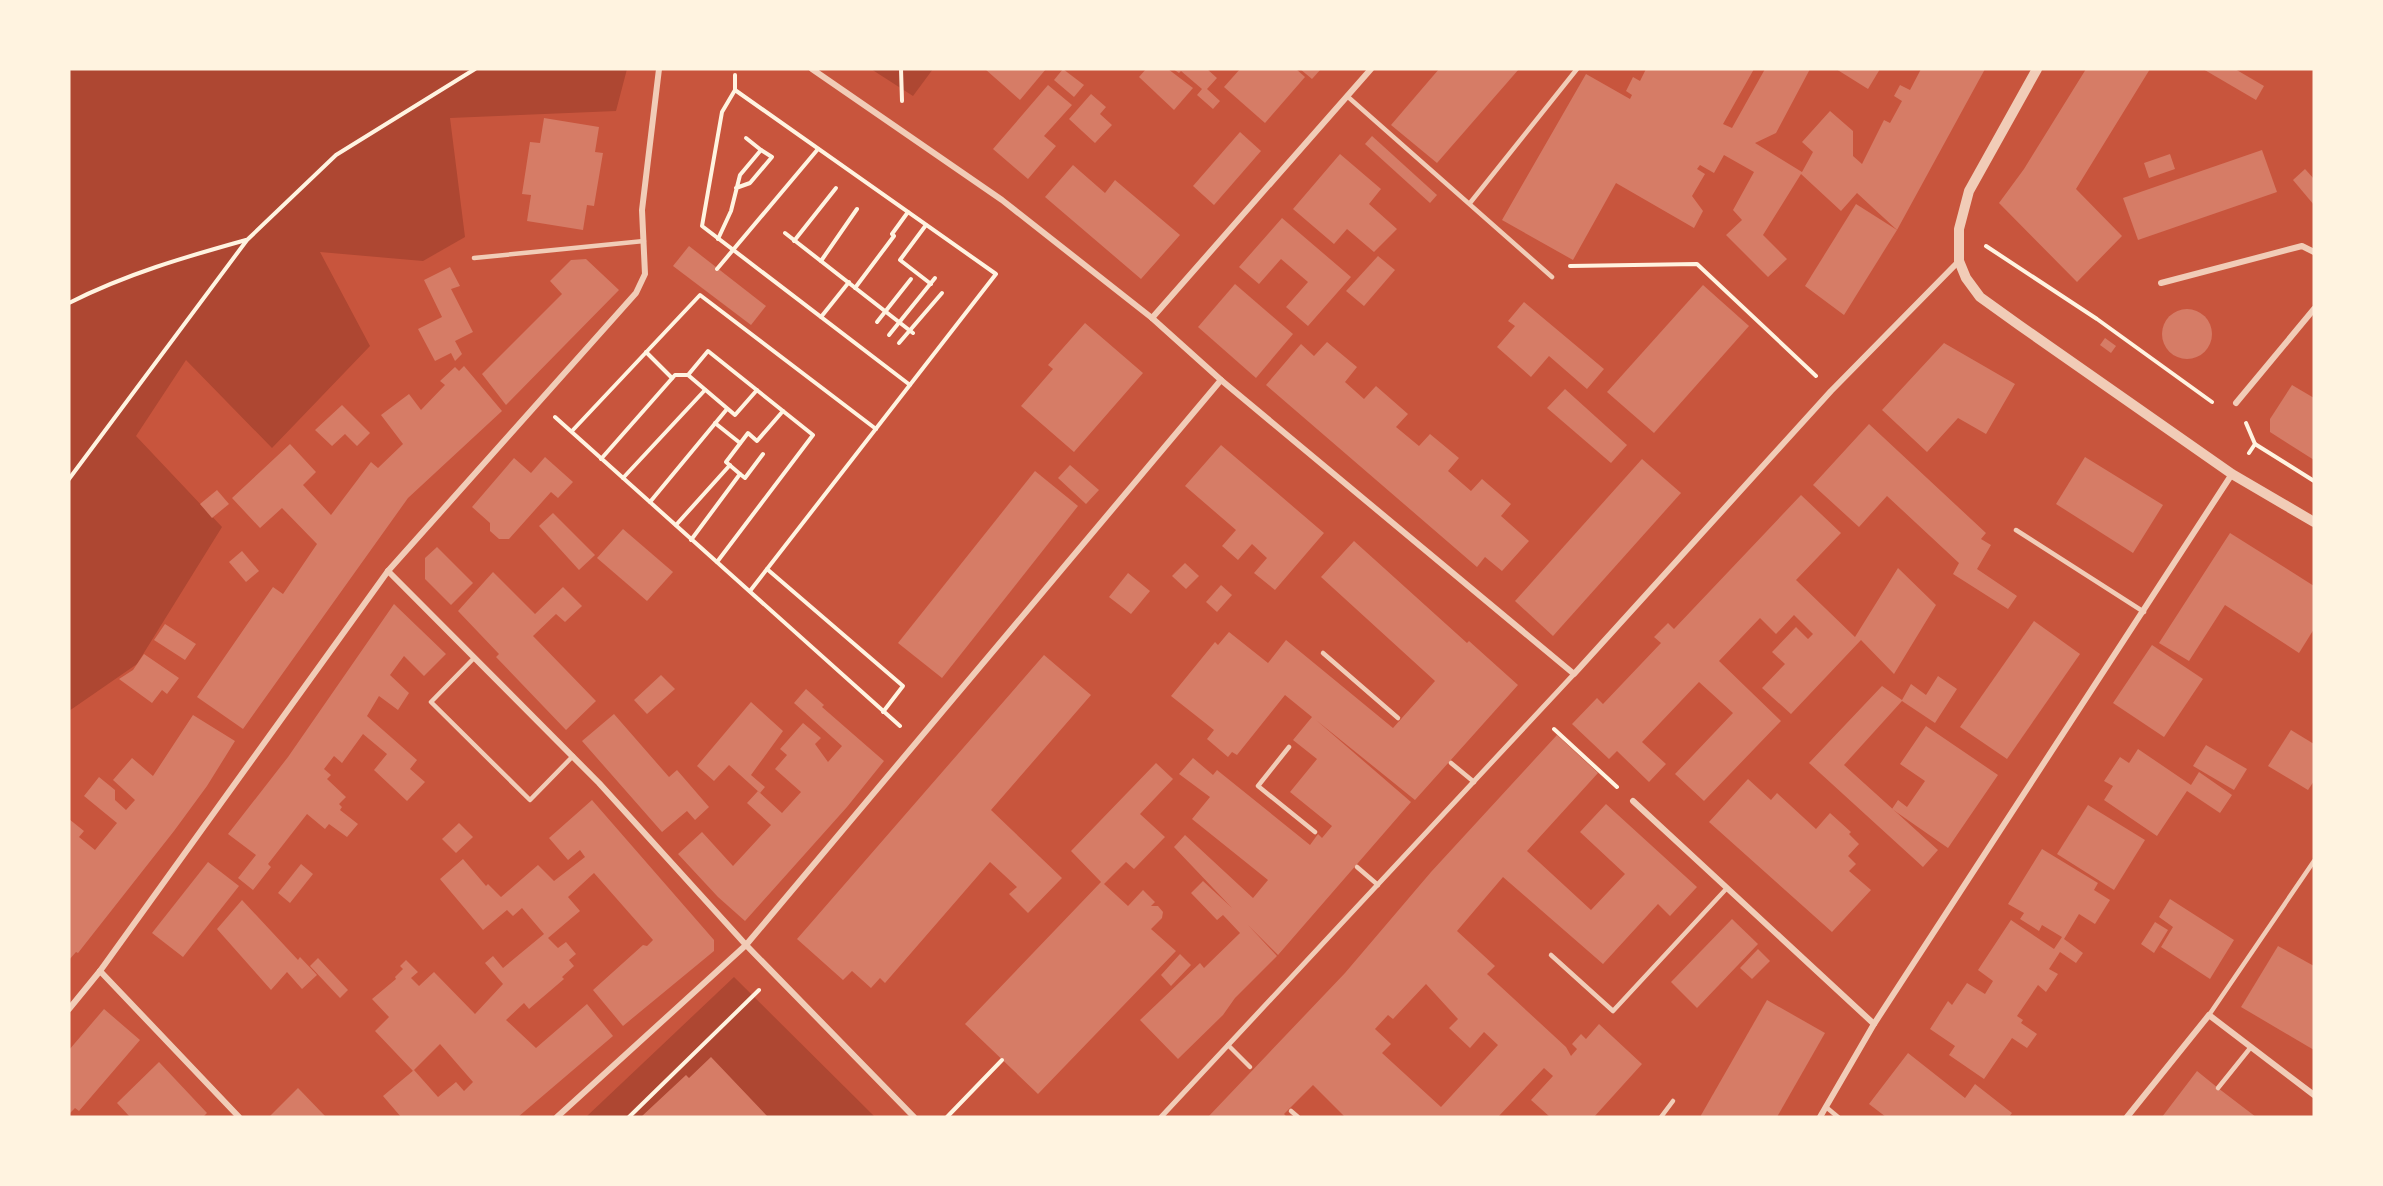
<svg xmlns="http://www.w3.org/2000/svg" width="2383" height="1186" viewBox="0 0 2383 1186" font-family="Overpass,sans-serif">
<rect width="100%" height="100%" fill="#c8553d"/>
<!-- green -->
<g fill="#ae4732">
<path d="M 69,69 L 627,69 L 616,111 L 450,118 L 465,237 L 423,261 L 320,252 L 370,346 L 272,448 L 186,360 L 136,436 L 222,527 L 137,664 L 69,711 Z"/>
<path d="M 871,69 L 933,69 L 913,96 Z"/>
<path d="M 734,977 L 875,1117 L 586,1117 Z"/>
</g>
<!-- building -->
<g fill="#d67c66" fill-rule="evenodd">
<path d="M 985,69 L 1046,69 L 1020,100 Z"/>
<path d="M 1063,69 L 1084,85 L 1074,97 L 1054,80 Z"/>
<path d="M 1146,69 L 1168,69 L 1193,88 L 1174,110 L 1139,77 Z"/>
<path d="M 1173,69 L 1207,69 L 1217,78 L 1207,89 L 1220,101 L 1213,109 L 1197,95 L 1202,89 L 1181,71 L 1179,73 Z"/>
<path d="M 1240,69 L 1296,69 L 1305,77 L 1265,123 L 1224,87 Z"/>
<path d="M 1300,69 L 1321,69 L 1312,79 Z"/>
<path d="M 1439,69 L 1519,69 L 1437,163 L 1391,125 Z"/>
<path d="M 1646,69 L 1754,69 L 1723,124 L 1732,128 L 1765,69 L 1810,69 L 1776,133 L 1755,143 L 1802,172 L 1813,152 L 1802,142 L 1830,111 L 1853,131 L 1853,156 L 1862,164 L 1884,120 L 1890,123 L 1902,101 L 1894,96 L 1900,85 L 1910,90 L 1921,69 L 1985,69 L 1897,230 L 1857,193 L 1841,211 L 1801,174 L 1763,235 L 1787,259 L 1768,277 L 1726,235 L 1742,220 L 1733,210 L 1754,172 L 1724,155 L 1714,173 L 1700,165 L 1697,169 L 1705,174 L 1692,196 L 1703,211 L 1694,228 L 1616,183 L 1573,260 L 1502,220 L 1586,74 L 1630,99 L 1632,95 L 1626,91 L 1633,77 L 1640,81 Z"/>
<path d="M 1836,69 L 1880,69 L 1868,89 Z"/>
<path d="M 2086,69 L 2150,69 L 2076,189 L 2122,236 L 2077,282 L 1999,203 L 2024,169 Z"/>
<path d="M 2203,69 L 2235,69 L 2264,86 L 2256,100 Z"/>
<path d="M 1048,85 L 1072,105 L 1044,136 L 1056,146 L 1028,179 L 993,149 Z"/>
<path d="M 1091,94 L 1106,107 L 1100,114 L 1112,125 L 1095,143 L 1069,119 Z"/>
<path d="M 544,118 L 599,127 L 595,152 L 603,153 L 594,206 L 587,205 L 583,230 L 527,221 L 531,195 L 522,194 L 530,142 L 540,143 Z"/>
<path d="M 1240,132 L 1261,151 L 1214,205 L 1193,186 Z"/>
<path d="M 1372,136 L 1437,195 L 1430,203 L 1365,144 Z"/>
<path d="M 2262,150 L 2277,192 L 2138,240 L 2123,198 Z"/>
<path d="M 1340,154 L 1381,189 L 1369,204 L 1397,229 L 1374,252 L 1347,229 L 1334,244 L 1293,209 Z"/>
<path d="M 2170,154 L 2175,169 L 2149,178 L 2144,163 Z"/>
<path d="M 1073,165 L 1105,193 L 1115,180 L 1180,235 L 1141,279 L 1045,197 Z"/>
<path d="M 2305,169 L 2314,179 L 2314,205 L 2293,180 Z"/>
<path d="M 1856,204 L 1897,230 L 1844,315 L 1805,286 Z"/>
<path d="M 1282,218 L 1351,277 L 1308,326 L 1286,307 L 1308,282 L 1281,259 L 1259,284 L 1239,267 Z"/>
<path d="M 689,246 L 766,306 L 751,325 L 673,266 Z"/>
<path d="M 1378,256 L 1395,270 L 1364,306 L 1346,291 Z"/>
<path d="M 586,259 L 619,290 L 506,405 L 482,374 L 562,294 L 550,281 L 571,260 Z"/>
<path d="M 450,267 L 460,286 L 451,289 L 473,332 L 455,341 L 462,354 L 455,361 L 451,353 L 435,361 L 418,329 L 442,317 L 424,280 Z"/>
<path d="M 1235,284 L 1293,334 L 1256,378 L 1198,327 Z"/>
<path d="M 1703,285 L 1749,326 L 1654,433 L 1607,392 Z"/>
<path d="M 1524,302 L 1604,369 L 1587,389 L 1549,356 L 1531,377 L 1497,347 L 1515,326 L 1508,321 Z"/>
<circle cx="2187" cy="334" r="25"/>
<path d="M 1085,323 L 1143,373 L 1074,452 L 1021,406 L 1053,369 L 1048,365 Z"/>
<path d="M 2105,338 L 2116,346 L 2111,353 L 2100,345 Z"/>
<path d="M 1327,342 L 1357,367 L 1345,382 L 1364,399 L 1376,386 L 1408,414 L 1396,427 L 1419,446 L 1430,434 L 1459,458 L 1448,471 L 1471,491 L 1482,479 L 1511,504 L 1501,516 L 1529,541 L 1502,571 L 1485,557 L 1477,567 L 1266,385 L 1301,344 L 1314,356 Z"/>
<path d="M 1944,343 L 2015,384 L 1986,434 L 1958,418 L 1927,452 L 1882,410 Z"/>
<path d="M 464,366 L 502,411 L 408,498 L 243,729 L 197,697 L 273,587 L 283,594 L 317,544 L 282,508 L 260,528 L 232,498 L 290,444 L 316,472 L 303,485 L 331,515 L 371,462 L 378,468 L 403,444 L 381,415 L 409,394 L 421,410 L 445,385 L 440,381 L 455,367 L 459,371 Z"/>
<path d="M 2292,385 L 2314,398 L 2314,460 L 2270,432 L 2270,419 Z"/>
<path d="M 1565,389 L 1627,445 L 1611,463 L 1547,408 Z"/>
<path d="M 342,405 L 370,433 L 357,446 L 345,434 L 332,446 L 315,430 Z"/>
<path d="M 1869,424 L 1986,533 L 1981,539 L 1991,545 L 1977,569 L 2017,596 L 2008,609 L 1953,574 L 1959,563 L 1887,496 L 1859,527 L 1813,485 Z"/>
<path d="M 1221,445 L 1324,533 L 1275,590 L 1254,573 L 1267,558 L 1252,544 L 1238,560 L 1222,546 L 1236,530 L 1185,486 Z"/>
<path d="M 545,457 L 573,482 L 558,498 L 551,492 L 509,539 L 499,539 L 490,531 L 490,523 L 472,507 L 514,458 L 531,473 Z"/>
<path d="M 2085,457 L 2163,505 L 2133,553 L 2056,504 Z"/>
<path d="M 1642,459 L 1681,493 L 1553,636 L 1515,601 Z"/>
<path d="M 1070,465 L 1099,490 L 1086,504 L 1058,478 Z"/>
<path d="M 1035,471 L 1078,506 L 942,678 L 898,643 Z"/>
<path d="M 217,490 L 229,504 L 212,518 L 200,504 Z"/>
<path d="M 1801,495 L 1841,533 L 1796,580 L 1855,637 L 1898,568 L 1936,605 L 1894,674 L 1861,640 L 1791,714 L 1762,688 L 1785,664 L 1772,652 L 1796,627 L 1808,639 L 1813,634 L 1794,615 L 1776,634 L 1760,618 L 1719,661 L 1781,721 L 1704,801 L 1675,774 L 1733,713 L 1699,682 L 1642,742 L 1666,764 L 1649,782 L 1617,751 L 1609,759 L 1572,724 L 1597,698 L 1603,704 L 1661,643 L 1654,637 L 1668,623 L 1674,629 Z"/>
<path d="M 553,513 L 595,555 L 579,570 L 539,526 Z"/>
<path d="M 623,529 L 673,572 L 647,601 L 597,558 Z"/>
<path d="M 2230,533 L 2314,586 L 2314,629 L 2299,653 L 2225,605 L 2189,661 L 2159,643 Z"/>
<path d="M 1354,541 L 1467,643 L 1469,641 L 1518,685 L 1415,800 L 1316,720 L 1411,802 L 1278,955 L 1248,925 L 1277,956 L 1235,998 L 1223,1015 L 1178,1059 L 1140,1020 L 1200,963 L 1204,968 L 1240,933 L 1223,915 L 1217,920 L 1191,893 L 1203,881 L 1232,908 L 1174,847 L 1185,835 L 1253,898 L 1268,880 L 1192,819 L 1210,797 L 1179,774 L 1193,758 L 1213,775 L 1217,770 L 1310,845 L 1318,834 L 1322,838 L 1332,826 L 1290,792 L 1317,759 L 1293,740 L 1312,717 L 1285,695 L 1237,755 L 1232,752 L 1228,757 L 1207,739 L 1214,730 L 1171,696 L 1215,642 L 1218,645 L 1229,632 L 1268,663 L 1286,640 L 1393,728 L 1435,681 L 1321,577 Z"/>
<path d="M 437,547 L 473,583 L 451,605 L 425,579 L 425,558 Z"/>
<path d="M 242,551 L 259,571 L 246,582 L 229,562 Z"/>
<path d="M 1185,563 L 1199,576 L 1186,589 L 1172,576 Z"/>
<path d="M 493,572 L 535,614 L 563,587 L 582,606 L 565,622 L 556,614 L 533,636 L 596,701 L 566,730 L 496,657 L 499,654 L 458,611 Z"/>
<path d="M 1128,573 L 1150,591 L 1131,614 L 1109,597 Z"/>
<path d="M 1221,585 L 1232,595 L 1217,612 L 1206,602 Z"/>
<path d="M 394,604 L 446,654 L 424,676 L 404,656 L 390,675 L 409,693 L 398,710 L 379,696 L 367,716 L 417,760 L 410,769 L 425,782 L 407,801 L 374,770 L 387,754 L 363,734 L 342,763 L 334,756 L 324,769 L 331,775 L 327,779 L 346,797 L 339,804 L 342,807 L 340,810 L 358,824 L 347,837 L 329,824 L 325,829 L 307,814 L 268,864 L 271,867 L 253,890 L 238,878 L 256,855 L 228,834 L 288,757 Z"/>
<path d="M 2034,621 L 2080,654 L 2007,759 L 1960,727 Z"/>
<path d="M 165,624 L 196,644 L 185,660 L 154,640 Z"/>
<path d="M 2152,645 L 2203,679 L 2164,737 L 2113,703 Z"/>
<path d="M 144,654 L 179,678 L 167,694 L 162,690 L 152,703 L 119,679 L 133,670 Z"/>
<path d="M 1044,655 L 1091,695 L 991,810 L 1062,878 L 1028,913 L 1009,894 L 1017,887 L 990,862 L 885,983 L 880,978 L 871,988 L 852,971 L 843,980 L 797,939 Z"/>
<path d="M 661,675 L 675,689 L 647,714 L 634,700 Z"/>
<path d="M 1938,676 L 1957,689 L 1935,723 L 1902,701 L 1844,765 L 1938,850 L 1923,867 L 1809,763 L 1882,686 L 1902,700 L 1911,684 L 1926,695 Z"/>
<path d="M 806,689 L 824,705 L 822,707 L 884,761 L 847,807 L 745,921 L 718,897 L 678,854 L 702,832 L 733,866 L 771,825 L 747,803 L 758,791 L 782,813 L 801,792 L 775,769 L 787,755 L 780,749 L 803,723 L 821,738 L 815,744 L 828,762 L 842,746 L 794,703 Z"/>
<path d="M 751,702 L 783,731 L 751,775 L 765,787 L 760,793 L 729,765 L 714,781 L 697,766 Z"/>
<path d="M 614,714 L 669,777 L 677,770 L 709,807 L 695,820 L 687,811 L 662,832 L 582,741 Z"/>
<path d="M 193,715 L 235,741 L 207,786 L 174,831 L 78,953 L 76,952 L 69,960 L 69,819 L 84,831 L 79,837 L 95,850 L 117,823 L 84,796 L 99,777 L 115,790 L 115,800 L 126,810 L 135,800 L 113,780 L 132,758 L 153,776 Z"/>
<path d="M 1926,726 L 1998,775 L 1948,848 L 1892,809 L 1898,800 L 1907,807 L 1925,781 L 1900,764 Z"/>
<path d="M 2291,730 L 2314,744 L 2314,781 L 2308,790 L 2268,766 Z"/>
<path d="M 1557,735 L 1598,773 L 1527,851 L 1591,910 L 1625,874 L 1580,832 L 1606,804 L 1697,887 L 1670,916 L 1658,904 L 1603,964 L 1503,877 L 1457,931 L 1495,966 L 1487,974 L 1566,1047 L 1571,1056 L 1577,1049 L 1572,1044 L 1581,1034 L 1586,1039 L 1599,1024 L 1642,1064 L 1594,1117 L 1550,1117 L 1531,1100 L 1553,1076 L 1544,1068 L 1498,1117 L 1345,1117 L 1313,1085 L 1284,1114 L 1287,1117 L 1208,1117 L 1345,973 L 1431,872 ZM 1426,984 L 1458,1019 L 1449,1028 L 1470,1048 L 1484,1032 L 1498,1045 L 1441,1107 L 1382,1053 L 1391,1044 L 1375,1029 L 1388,1015 L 1393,1019 Z"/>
<path d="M 2206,745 L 2247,769 L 2234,790 L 2193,766 Z"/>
<path d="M 2138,749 L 2191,785 L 2199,772 L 2232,795 L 2220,813 L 2187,791 L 2157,836 L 2104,800 L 2113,786 L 2104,781 L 2120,757 L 2129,763 Z"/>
<path d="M 1156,763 L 1173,779 L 1140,814 L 1165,837 L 1134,869 L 1126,862 L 1104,884 L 1128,906 L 1143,890 L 1155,902 L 1151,906 L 1158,906 L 1163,912 L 1162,918 L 1151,929 L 1176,951 L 1038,1094 L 965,1024 L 1101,882 L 1071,851 Z"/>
<path d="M 1748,779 L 1771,800 L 1777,793 L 1816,829 L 1830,813 L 1851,832 L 1849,834 L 1859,844 L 1848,856 L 1856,864 L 1849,871 L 1871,890 L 1832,932 L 1709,822 Z"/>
<path d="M 592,800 L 714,940 L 714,951 L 623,1026 L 593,990 L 643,945 L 647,946 L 653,940 L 594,873 L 568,897 L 580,911 L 548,938 L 558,948 L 566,942 L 576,954 L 569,960 L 574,966 L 562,977 L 564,979 L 529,1009 L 524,1003 L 506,1020 L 536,1048 L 587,1004 L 613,1036 L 518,1117 L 401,1117 L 383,1096 L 414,1070 L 438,1097 L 456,1082 L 464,1091 L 473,1082 L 440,1044 L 413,1071 L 375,1031 L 389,1017 L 372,999 L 396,979 L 395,977 L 403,969 L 400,966 L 406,960 L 418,972 L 411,978 L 419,986 L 434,972 L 475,1014 L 503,984 L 485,963 L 493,956 L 503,968 L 544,934 L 522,908 L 513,916 L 507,910 L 483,930 L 440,879 L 463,859 L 486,886 L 488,884 L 501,897 L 538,865 L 554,881 L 585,857 L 580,850 L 568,860 L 549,838 Z"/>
<path d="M 2088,805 L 2145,840 L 2114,890 L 2057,854 Z"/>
<path d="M 459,823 L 473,837 L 456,853 L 442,839 Z"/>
<path d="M 2042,849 L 2098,883 L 2094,890 L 2110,900 L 2095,924 L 2079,914 L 2064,939 L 2083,953 L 2076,963 L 2060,952 L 2049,969 L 2058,974 L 2046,992 L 2038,985 L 2017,1016 L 2023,1020 L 2021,1023 L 2037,1034 L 2027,1048 L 2012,1038 L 1984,1079 L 1949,1055 L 1955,1046 L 1930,1029 L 1948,1001 L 1952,1005 L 1967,983 L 1985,994 L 1993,981 L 1978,970 L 2011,920 L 2054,949 L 2062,937 L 2042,925 L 2039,931 L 2020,919 L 2024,913 L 2008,904 Z"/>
<path d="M 208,862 L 239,886 L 183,957 L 152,933 Z"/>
<path d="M 301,864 L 313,874 L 290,903 L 278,893 Z"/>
<path d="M 2170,899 L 2234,940 L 2210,979 L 2161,947 L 2173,927 L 2159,917 Z"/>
<path d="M 242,900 L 298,960 L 300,957 L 317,975 L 302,989 L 287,972 L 271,990 L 217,929 Z"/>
<path d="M 1732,919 L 1758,944 L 1697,1008 L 1671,982 Z"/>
<path d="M 2155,922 L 2168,930 L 2154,953 L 2141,944 Z"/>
<path d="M 2278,946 L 2314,966 L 2314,1050 L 2241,1007 Z"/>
<path d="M 1758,949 L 1770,961 L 1752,979 L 1740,968 Z"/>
<path d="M 1180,954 L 1191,965 L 1171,986 L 1161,975 Z"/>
<path d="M 318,958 L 348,990 L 340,998 L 310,966 Z"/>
<path d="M 1767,1000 L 1825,1033 L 1777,1117 L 1700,1117 Z"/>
<path d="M 104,1009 L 140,1040 L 79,1111 L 75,1108 L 69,1114 L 69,1050 Z"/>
<path d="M 1908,1053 L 1965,1098 L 1975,1084 L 2012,1113 L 2009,1117 L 1886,1117 L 1869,1104 Z"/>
<path d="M 711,1057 L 768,1117 L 641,1117 L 686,1075 L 689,1078 Z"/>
<path d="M 159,1062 L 207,1113 L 203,1117 L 130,1117 L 117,1103 Z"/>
<path d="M 2197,1071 L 2218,1088 L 2256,1117 L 2162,1117 Z"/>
<path d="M 298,1088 L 326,1117 L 269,1117 Z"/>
</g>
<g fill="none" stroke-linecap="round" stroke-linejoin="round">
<!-- path -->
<g stroke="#fff3e0" stroke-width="4">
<path d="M 901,69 L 902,101"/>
<path d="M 735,75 L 735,90"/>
<path d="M 746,138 L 761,150"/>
<path d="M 926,225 L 900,260 L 931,284"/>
<path d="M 785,233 L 913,333"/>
<path d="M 718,239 L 731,211 L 740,175 L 761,150 L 772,157 L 750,183 L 736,188"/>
<path d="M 794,241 L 836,188"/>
<path d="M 1986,246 L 2097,319 L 2212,402"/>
<path d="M 821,261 L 857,209"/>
<path d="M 1570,266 L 1697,264 L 1816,376"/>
<path d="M 717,269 L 818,149"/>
<path d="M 855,288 L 894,236 L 892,234 L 908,212"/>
<path d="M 69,303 C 126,274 185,257 246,240"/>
<path d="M 821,317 L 849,282"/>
<path d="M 877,322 L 911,279"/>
<path d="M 889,335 L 935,278"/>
<path d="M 899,343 L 942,293"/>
<path d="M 646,352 L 672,378"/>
<path d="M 688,375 L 735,415 L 757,390"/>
<path d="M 555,417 L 900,726"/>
<path d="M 715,423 L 740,443"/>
<path d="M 2246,423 L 2255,444"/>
<path d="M 572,431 L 700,295 L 876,429"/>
<path d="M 2249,453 L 2255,444 L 2314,481"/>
<path d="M 601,459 L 675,375 L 688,375 L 708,351 L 813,435 L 717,562"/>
<path d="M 740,474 L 745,478 L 763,454"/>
<path d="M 623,478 L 705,390"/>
<path d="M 69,479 L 247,240 L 336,155 L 475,69"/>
<path d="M 650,502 L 727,409"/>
<path d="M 676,525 L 730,465"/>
<path d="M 691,540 L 740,474 L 726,462 L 748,433 L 757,441 L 783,411"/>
<path d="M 767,569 L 903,686 L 883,712"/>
<path d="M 750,591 L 996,274 L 735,90 L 722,112 L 702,226 L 910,385"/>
<path d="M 1554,729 L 1617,787"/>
<path d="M 629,1117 L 759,990"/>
<path d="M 947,1117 L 1002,1060"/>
</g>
<!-- service -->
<g stroke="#f1ccb7" stroke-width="4.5">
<path d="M 1347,96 L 1552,277"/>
<path d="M 1470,203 L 1577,69"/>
<path d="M 474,258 L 644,241"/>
<path d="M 2016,530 L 2144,612"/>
<path d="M 1323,653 L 1398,718"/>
<path d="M 474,658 L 431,702 L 530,800 L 573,756"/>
<path d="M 1289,747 L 1258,786 L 1315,832"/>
<path d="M 1451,763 L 1474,782"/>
<path d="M 1357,867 L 1378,885"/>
<path d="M 1551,955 L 1613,1011 L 1727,888"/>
<path d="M 2209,1015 L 2314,861"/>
<path d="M 1228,1045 L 1250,1067"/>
<path d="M 2218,1088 L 2251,1047"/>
<path d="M 1826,1107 L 1838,1117"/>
<path d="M 1291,1111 L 1298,1117"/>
<path d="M 1661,1117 L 1673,1101"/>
</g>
<!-- pedestrian -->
<path stroke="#f1ccb7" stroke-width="5" d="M 1161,1117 L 1574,674"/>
<!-- minor -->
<g stroke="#f1ccb7" stroke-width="6">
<path d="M 812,69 L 1002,200 L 1152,318 L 1221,380 L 1574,674 L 1831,391 L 1959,261"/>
<path d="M 2161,283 L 2302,246 L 2314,252"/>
<path d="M 1152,318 L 1371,69"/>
<path d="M 2236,403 L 2314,309"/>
<path d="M 388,571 L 599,783 L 746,945 L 914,1117"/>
<path d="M 1633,801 L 1874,1024"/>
<path d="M 100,971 L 239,1117"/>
<path d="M 69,1009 L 100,971 L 388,571 L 636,293 L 645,274 L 642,210 L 659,69"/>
<path d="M 557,1117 L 746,945 L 1221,380"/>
<path d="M 1820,1117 L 1874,1024 L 2232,474"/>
<path d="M 2127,1117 L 2209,1015 L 2314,1095"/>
</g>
<!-- tertiary -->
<path stroke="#f1ccb7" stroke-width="10" d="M 2037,69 L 1969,191 L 1959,229 L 1959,261 L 1966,278 L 1980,297 L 2019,325 L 2232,474 L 2314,522"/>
</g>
<!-- border -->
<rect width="2383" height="1186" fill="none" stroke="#fff3e0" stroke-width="141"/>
</svg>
